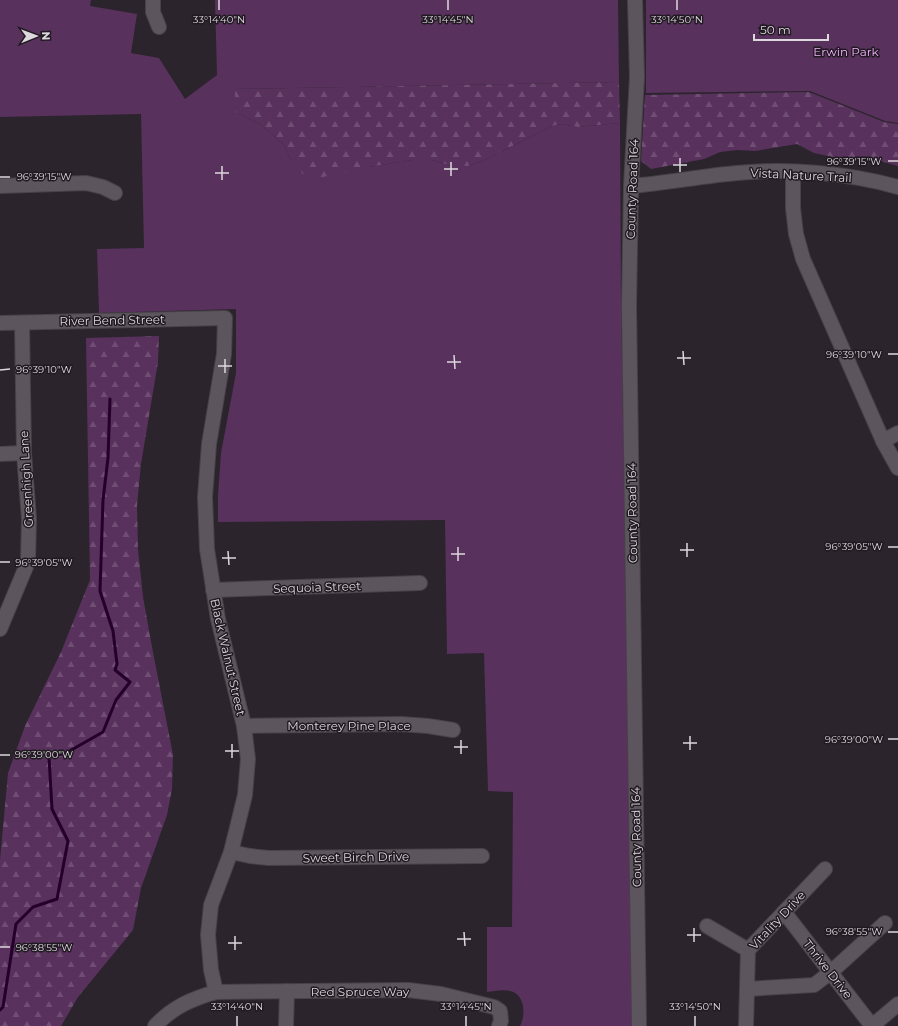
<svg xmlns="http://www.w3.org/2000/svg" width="898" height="1026" viewBox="0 0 898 1026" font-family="Montserrat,sans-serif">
<defs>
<pattern id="forest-firs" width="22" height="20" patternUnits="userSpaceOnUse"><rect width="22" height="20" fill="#58315d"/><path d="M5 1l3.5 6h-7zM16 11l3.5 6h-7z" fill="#704e74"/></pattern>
</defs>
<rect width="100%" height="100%" fill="#2b242c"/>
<!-- green -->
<g fill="#58315d">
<path d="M 0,0 L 91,0 L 90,6 L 137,14 L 131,53 L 159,58 L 185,99 L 217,75 L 215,0 L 618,0 L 619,82 L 235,89 L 235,112 L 260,124 L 284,145 L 292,163 L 369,167 L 412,160 L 432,160 L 452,166 L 468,166 L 485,160 L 552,126 L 561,124 L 578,127 L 620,123 L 621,306 L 634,1026 L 520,1026 C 526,1015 525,994 510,991 C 503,989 494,991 487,992 L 487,927 L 512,927 L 513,792 L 488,791 L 484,653 L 447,654 L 445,520 L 218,522 L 218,495 L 221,453 L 236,373 L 236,309 L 99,313 L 97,249 L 144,248 L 141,114 L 0,117 Z"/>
<path d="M 646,0 L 898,0 L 898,123 L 885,121 L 810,91 L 646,93 Z"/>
</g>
<!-- forest -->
<g fill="url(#forest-firs)">
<path d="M 619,82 L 620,123 L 578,127 L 561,124 L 552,126 L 485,160 L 468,166 L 452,166 L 432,160 L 412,160 L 369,167 L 318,178 L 303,174 L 292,163 L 284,145 L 260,124 L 235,112 L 235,89 Z"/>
<path d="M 809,92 L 884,122 L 898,124 L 898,166 L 873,159 L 833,157 L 814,153 L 797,144 L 755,151 L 737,150 L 720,152 L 704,159 L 651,169 L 641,161 L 645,95 Z"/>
<path d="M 159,336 L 158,362 L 141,464 L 137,505 L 138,549 L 143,597 L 152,647 L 173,755 L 172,789 L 167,815 L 141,888 L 133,930 L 78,997 L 61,1026 L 0,1026 L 0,860 L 8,773 L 25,726 L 61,652 L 90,580 L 86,338 Z"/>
</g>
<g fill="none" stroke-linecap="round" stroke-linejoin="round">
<!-- stream -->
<path stroke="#24002a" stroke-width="3" d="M 0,1010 L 3,1007 L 16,924 L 33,907 L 57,899 L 68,841 L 52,809 L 49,757 L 66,753 L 103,732 L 116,700 L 130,682 L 115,670 L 117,664 L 113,631 L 100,591 L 103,500 L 108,458 L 110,399"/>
<!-- minor casing -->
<g stroke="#484248" stroke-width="16">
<g id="minor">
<path d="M 153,0 L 153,12 L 159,27"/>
<path d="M 635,0 L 637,77 L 631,186 L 629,306 L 639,1026"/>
<path d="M 793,173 L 793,208 L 796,234 L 803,259 L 883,441 L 898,468"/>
<path d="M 0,186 L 86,183 L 103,187 L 115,193"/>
<path d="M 631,186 C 667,183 702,176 737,173 C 788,168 849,173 898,187"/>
<path d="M 0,323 L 225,318 L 224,354 L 209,444 L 205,497 L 207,549 L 218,619 L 244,726 L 248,759 L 245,795 L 231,852 L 211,905 L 208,935 L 211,970 L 216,992"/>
<path d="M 883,441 L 898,433"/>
<path d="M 0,454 L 24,453"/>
<path d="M 213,590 L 420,583"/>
<path d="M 0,629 L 28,562 L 29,519 L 24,453 L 22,323"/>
<path d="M 244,726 L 401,724 L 428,726 L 453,730"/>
<path d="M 231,852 L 250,856 L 269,858 L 482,856"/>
<path d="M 784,912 L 872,1026"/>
<path d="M 707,926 L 748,950"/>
<path d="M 747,989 L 814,985 L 831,972 L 885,923"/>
<path d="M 155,1026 C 173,1007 191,999 216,992 L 408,990 L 441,994 L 494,1007 L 500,1011 L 501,1021 L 499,1026"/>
<path d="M 286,1026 L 287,991"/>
<path d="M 746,1026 L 748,950 L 825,869"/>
<path d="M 872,1026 L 898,1004"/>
</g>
</g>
<!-- minor -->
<use href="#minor" stroke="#5d555e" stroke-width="14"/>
</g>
<!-- ticks -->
<path fill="none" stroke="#ddd8dd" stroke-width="1.5" d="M 219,0 L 219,10M 448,0 L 448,10M 677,0 L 677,10M 680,158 L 680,172M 888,161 L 898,161M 451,162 L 451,176M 673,165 L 687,165M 222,166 L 222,180M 444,169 L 458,169M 215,173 L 229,173M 0,177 L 10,177M 683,351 L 684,365M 888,354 L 898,354M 454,355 L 455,369M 677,358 L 691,358M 225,359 L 225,373M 447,362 L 461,362M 218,366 L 232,366M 0,370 L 10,369M 687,543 L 687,557M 458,547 L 458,561M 888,547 L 898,547M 680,550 L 694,550M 228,551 L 229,565M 451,554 L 465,554M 222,558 L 236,558M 0,562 L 10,562M 690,736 L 690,750M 888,739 L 898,739M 461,740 L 461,754M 683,743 L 697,743M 232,744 L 232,758M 454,747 L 468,747M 225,751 L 239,751M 0,755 L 10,755M 694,928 L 694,942M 464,932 L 465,946M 888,932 L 898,932M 687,935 L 701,935M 235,936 L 235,950M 457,939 L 471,939M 228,943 L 242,943M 0,947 L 10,947M 237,1016 L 237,1026M 466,1016 L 466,1026M 695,1016 L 695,1026"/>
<g text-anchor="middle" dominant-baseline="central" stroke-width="3" stroke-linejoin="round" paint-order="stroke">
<!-- park labels -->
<g font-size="12" fill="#f1b1fa" stroke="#211a22">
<text x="846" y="51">Erwin Park</text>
</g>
<!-- street labels -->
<g font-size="12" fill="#ddd8dd" stroke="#211a22">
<text transform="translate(801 175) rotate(3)">Vista Nature Trail</text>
<text transform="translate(632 189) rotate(-88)">County Road 164</text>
<text transform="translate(112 320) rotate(-1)">River Bend Street</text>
<text transform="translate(26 479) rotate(-93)">Greenhigh Lane</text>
<text transform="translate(632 513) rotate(-91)">County Road 164</text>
<text transform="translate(317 587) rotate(-2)">Sequoia Street</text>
<text transform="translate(228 657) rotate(77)">Black Walnut Street</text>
<text x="349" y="725">Monterey Pine Place</text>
<text transform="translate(636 837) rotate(-91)">County Road 164</text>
<text transform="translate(356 857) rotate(-1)">Sweet Birch Drive</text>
<text transform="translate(777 920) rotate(-47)">Vitality Drive</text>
<text transform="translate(828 969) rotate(52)">Thrive Drive</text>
<text x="360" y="991">Red Spruce Way</text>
</g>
</g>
<g font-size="10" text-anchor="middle" fill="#ddd8dd" stroke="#211a22" stroke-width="3" stroke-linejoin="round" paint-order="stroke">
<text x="219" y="23">33°14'40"N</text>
<text x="448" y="23">33°14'45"N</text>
<text x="677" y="23">33°14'50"N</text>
<text x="854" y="165">96°39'15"W</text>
<text x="44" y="180">96°39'15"W</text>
<text x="854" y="358">96°39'10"W</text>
<text x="44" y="373">96°39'10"W</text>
<text x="854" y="550">96°39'05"W</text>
<text x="44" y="566">96°39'05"W</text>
<text x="854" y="743">96°39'00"W</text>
<text x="44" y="758">96°39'00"W</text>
<text x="854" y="935">96°38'55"W</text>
<text x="44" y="951">96°38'55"W</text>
<text x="237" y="1010">33°14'40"N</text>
<text x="466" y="1010">33°14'45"N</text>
<text x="695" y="1010">33°14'50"N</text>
</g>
<!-- north arrow -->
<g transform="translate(36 36) rotate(89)" stroke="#211a22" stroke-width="3" paint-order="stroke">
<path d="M0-3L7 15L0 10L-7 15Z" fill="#ddd8dd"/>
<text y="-6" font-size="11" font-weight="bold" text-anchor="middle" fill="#ddd8dd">N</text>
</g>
<!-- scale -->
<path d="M754 34v6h74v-6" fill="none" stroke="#ddd8dd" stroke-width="2"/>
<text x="760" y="34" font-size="12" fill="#ddd8dd" stroke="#211a22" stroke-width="3" paint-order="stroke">50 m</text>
</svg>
